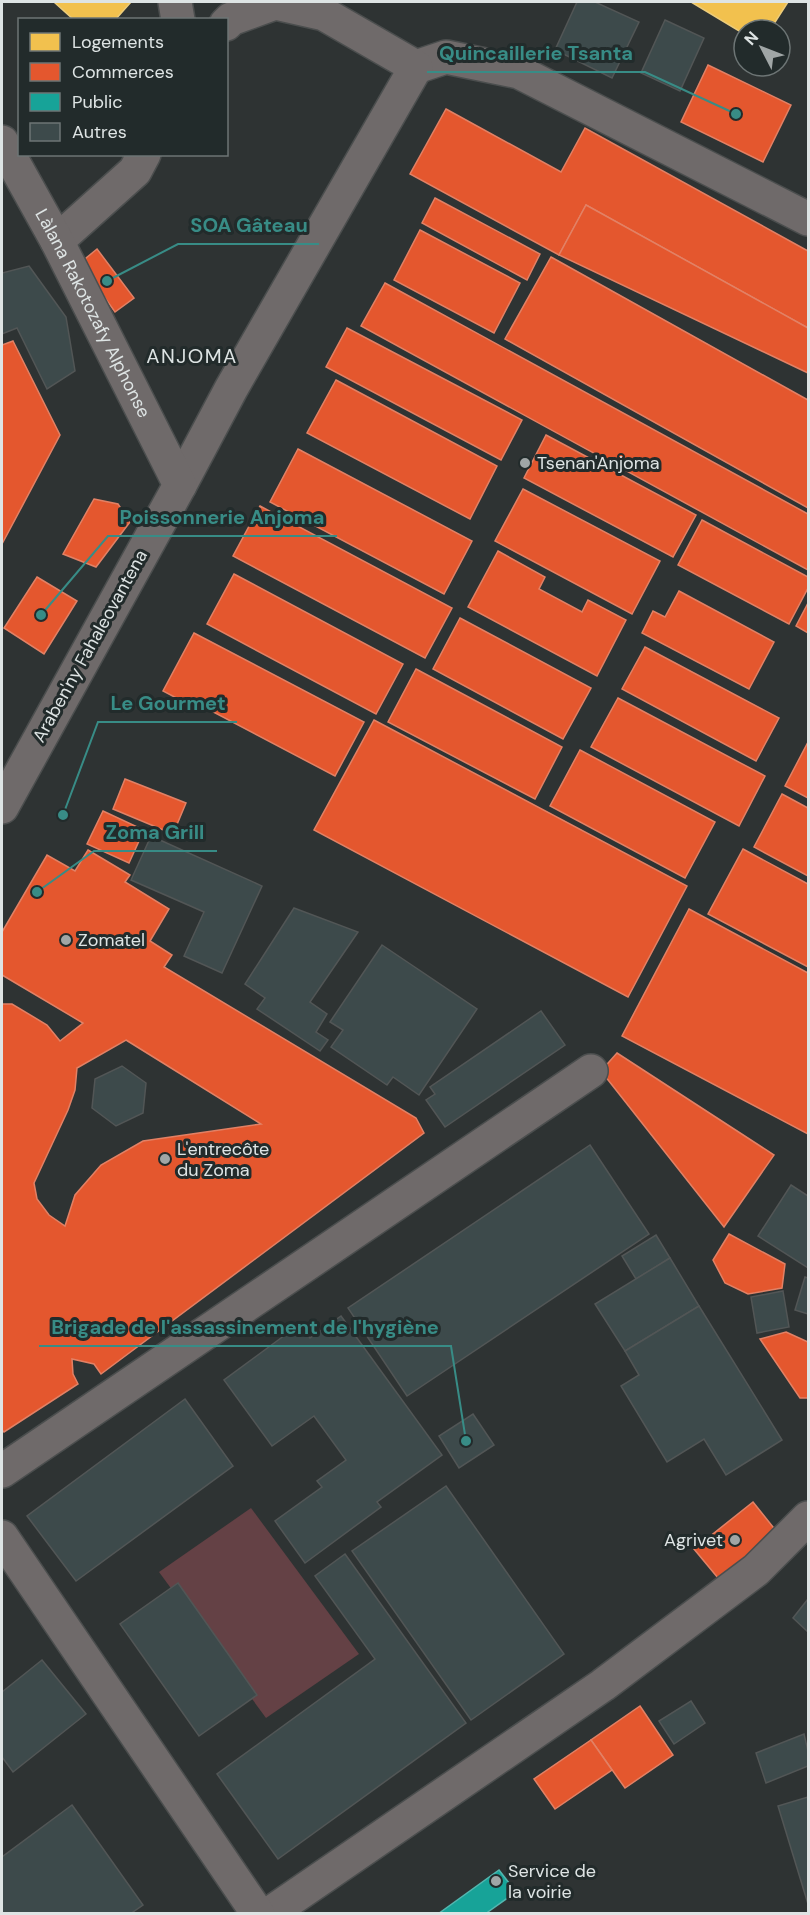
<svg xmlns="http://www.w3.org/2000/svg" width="810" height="1915" viewBox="0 0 810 1915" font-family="'DM Sans',sans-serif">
<rect width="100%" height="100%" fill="#2e3333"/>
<!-- green -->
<path fill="#644145" d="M 251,1508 L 359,1654 L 266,1718 L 159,1572 Z"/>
<!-- homes -->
<g fill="#f2c14e" stroke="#eccc7b" stroke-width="1.5">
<path d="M 54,2 L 131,2 L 115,20 L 74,20 Z"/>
<path d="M 691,2 L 788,2 L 770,30 L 744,30 L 744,34 Z"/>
</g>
<!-- shops -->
<g fill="#e4572e" stroke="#e28165" stroke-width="1.5" fill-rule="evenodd">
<path d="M 708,65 L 791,105 L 763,162 L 681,122 Z"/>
<path d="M 446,109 L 561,172 L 585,128 L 808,251 L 808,328 L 586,205 L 559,255 L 410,174 Z"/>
<path d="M 435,198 L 540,254 L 527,280 L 422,223 Z"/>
<path d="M 586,205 L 808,328 L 808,373 L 559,255 Z"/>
<path d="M 420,230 L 520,283 L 494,333 L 394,280 Z"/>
<path d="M 97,249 L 134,298 L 115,312 L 80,263 Z"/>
<path d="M 551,257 L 808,400 L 808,508 L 505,339 Z"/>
<path d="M 385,283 L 808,514 L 808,570 L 361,326 Z"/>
<path d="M 347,328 L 522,420 L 501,460 L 326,367 Z"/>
<path d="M 13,341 L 60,435 L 2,544 L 2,345 Z"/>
<path d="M 336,380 L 497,466 L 470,519 L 307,433 Z"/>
<path d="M 546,435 L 696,515 L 673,557 L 524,478 Z"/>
<path d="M 298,449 L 472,541 L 444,594 L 270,502 Z"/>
<path d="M 523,489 L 660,561 L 632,614 L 495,541 Z"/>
<path d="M 94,499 L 118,504 L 130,522 L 96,567 L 63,554 Z"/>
<path d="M 260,506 L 452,608 L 425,658 L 233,556 Z"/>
<path d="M 702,520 L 808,577 L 808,588 L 789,624 L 678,565 Z"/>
<path d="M 498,551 L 545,577 L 539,589 L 582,612 L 588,600 L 626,620 L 597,676 L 468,607 Z"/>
<path d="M 234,574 L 403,664 L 376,714 L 207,624 Z"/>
<path d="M 37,577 L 77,601 L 44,654 L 4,628 Z"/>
<path d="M 679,591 L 774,642 L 749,689 L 642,633 L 653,611 L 665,617 Z"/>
<path d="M 808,603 L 808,633 L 796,626 Z"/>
<path d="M 460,618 L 591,688 L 563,739 L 433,669 Z"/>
<path d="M 194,633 L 364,722 L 335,776 L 204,707 L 201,711 L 163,691 Z"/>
<path d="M 645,647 L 779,718 L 756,761 L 622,689 Z"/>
<path d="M 416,669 L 562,747 L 535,799 L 388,722 Z"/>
<path d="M 618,698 L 765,776 L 739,826 L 591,747 Z"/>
<path d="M 374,720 L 687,886 L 628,997 L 314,830 Z"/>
<path d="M 808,742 L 808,798 L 785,786 Z"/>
<path d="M 580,750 L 715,822 L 685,878 L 550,806 Z"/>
<path d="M 125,779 L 186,803 L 173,834 L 113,809 Z"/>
<path d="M 782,794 L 808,808 L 808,876 L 754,847 Z"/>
<path d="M 103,811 L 144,830 L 129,863 L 87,844 Z"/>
<path d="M 743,849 L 808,884 L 808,967 L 708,914 Z"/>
<path d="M 88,850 L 130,875 L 125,882 L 169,909 L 150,941 L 172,955 L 164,967 L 416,1118 L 424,1133 L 101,1374 L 94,1364 L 72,1359 L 73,1374 L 78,1384 L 4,1432 L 2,1430 L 2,1004 L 12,1004 L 47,1025 L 60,1041 L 83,1023 L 2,975 L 2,932 L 47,855 L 75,871 ZM 126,1040 L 261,1124 L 143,1141 L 101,1165 L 75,1195 L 65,1226 L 49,1215 L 37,1199 L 34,1183 L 68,1110 L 75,1090 L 77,1068 Z"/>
<path d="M 689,909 L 808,973 L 808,1134 L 622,1036 Z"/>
<path d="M 617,1053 L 774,1155 L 724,1227 L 601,1071 Z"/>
<path d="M 729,1234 L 785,1264 L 782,1288 L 748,1294 L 725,1283 L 713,1260 Z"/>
<path d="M 786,1332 L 808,1342 L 808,1398 L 800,1398 L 760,1339 Z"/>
<path d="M 753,1502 L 777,1532 L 718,1578 L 694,1549 Z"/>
<path d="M 640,1706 L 673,1755 L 625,1788 L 591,1740 Z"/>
<path d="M 591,1740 L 612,1770 L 555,1809 L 534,1779 Z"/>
</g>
<!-- public -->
<path fill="#17a398" stroke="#53b6af" stroke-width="1.5" d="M 499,1870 L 516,1892 L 488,1912 L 489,1914 L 438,1914 Z"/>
<!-- building -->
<g fill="#3d4a4b" stroke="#525656" stroke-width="1.5">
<path d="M 577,2 L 595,2 L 639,22 L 612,78 L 555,50 Z"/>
<path d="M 665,20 L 704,38 L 680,91 L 641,73 Z"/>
<path d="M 29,266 L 66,317 L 75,371 L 47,389 L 17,328 L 2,334 L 2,273 Z"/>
<path d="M 151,836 L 262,886 L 222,973 L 184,956 L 204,912 L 131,880 Z"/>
<path d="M 294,908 L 358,932 L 310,1002 L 327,1014 L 316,1032 L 328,1040 L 320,1051 L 257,1009 L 265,998 L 245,984 Z"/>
<path d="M 382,945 L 477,1009 L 419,1095 L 393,1077 L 387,1085 L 331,1047 L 343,1030 L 330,1022 Z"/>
<path d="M 541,1011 L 565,1045 L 445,1127 L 426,1100 L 435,1094 L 430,1087 Z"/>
<path d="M 122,1066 L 146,1083 L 143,1113 L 116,1126 L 92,1108 L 95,1079 Z"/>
<path d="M 590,1145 L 649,1234 L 407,1396 L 348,1308 Z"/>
<path d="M 791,1185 L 808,1196 L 808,1268 L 758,1236 Z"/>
<path d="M 656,1235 L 670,1258 L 636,1279 L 622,1256 Z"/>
<path d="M 670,1258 L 699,1306 L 625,1351 L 595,1304 Z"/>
<path d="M 805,1277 L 808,1278 L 808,1314 L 795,1310 Z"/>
<path d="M 783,1291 L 789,1327 L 757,1333 L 751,1297 Z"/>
<path d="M 699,1306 L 782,1440 L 726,1475 L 704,1439 L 667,1462 L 621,1386 L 639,1375 L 625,1351 Z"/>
<path d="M 341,1316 L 442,1455 L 377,1502 L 381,1507 L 305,1563 L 275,1521 L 322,1487 L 317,1481 L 346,1460 L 314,1416 L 272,1446 L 224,1380 L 300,1324 L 310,1338 Z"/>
<path d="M 185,1399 L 233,1466 L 76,1581 L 27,1516 Z"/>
<path d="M 473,1414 L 494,1445 L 459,1468 L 439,1436 Z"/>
<path d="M 446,1486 L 564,1654 L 471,1720 L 352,1551 Z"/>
<path d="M 345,1554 L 466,1723 L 278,1859 L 217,1774 L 375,1659 L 315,1576 Z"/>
<path d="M 178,1583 L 257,1695 L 199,1736 L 120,1624 Z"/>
<path d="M 808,1599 L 808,1632 L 793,1618 Z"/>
<path d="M 42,1660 L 86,1714 L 13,1772 L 2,1757 L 2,1692 Z"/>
<path d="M 691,1701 L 705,1723 L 674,1744 L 659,1721 Z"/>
<path d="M 804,1734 L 808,1751 L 808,1766 L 766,1783 L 756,1753 Z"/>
<path d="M 808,1797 L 808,1904 L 778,1806 Z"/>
<path d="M 72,1805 L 143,1905 L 130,1914 L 2,1914 L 2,1857 Z"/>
</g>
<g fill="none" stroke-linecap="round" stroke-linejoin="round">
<!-- pedestrian casing -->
<g stroke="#4b4e4e" stroke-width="36">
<g id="pedestrian">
<path d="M 2,1471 L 591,1071"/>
<path d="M 269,1914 L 603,1685 L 756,1570 L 808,1518"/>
</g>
</g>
<!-- minor casing -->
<g stroke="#4b4e4e" stroke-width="36">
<g id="minor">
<path d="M 175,2 L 178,20"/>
<path d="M 416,67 L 446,57 L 519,72 L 808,219"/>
<path d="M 57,241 L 135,171 L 144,154"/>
<path d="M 180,485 L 231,389 L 416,67 L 324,14 L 275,3 L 231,19 L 226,24"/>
<path d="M 2,1537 L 258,1914"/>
</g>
</g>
<!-- tertiary casing -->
<g stroke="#4b4e4e" stroke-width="36">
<g id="tertiary">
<path id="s1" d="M 2,142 L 57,241 L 180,485 L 2,807"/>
</g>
</g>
<!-- pedestrian -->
<use href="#pedestrian" stroke="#6f6a6a" stroke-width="33"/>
<!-- minor -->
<use href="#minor" stroke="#6f6a6a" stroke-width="33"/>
<!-- tertiary -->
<use href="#tertiary" stroke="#6f6a6a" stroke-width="33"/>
</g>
<!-- markers -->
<g fill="#a0a6a6" stroke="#222b2b" stroke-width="2">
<circle cx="525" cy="463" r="6"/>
<circle cx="66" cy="940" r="6"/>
<circle cx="165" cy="1159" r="6"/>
<circle cx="735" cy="1540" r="6"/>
<circle cx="496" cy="1881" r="6"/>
</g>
<g text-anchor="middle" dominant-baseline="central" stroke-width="6" stroke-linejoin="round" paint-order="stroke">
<!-- street labels -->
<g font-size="18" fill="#dee4e4" stroke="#222b2b">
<text stroke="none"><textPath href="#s1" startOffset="194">Làlana Rakotozafy Alphonse</textPath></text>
<text transform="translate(90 646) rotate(-61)">Araben'ny Fahaleovantena</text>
</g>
<!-- poi labels -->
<g font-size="18" fill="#dee4e4" stroke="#222b2b" text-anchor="start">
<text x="537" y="463">Tsenan'Anjoma</text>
<text x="78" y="940">Zomatel</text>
<text x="177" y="1149">L'entrecôte<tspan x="177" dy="21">du Zoma</tspan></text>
<text x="723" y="1540" text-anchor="end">Agrivet</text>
<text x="508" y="1871">Service de<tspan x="508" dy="21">la voirie</tspan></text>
</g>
<!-- neighbourhood labels -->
<g font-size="20" letter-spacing="1.5" fill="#dee4e4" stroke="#222b2b">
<text x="192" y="356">ANJOMA</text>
</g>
</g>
<!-- callouts -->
<path fill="none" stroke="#388c86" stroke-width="2" d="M736 114L645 72H427M107 281L178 244H319M41 615L108 536H337M63 815L98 722H237M37 892L94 851H217M466 1441L451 1346H39"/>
<g fill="#388c86" stroke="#222b2b" stroke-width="2">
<circle cx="736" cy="114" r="6"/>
<circle cx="107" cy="281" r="6"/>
<circle cx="41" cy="615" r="6"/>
<circle cx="63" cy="815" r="6"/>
<circle cx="37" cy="892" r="6"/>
<circle cx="466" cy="1441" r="6"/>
</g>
<g font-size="20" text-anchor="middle" font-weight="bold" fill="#388c86" stroke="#222b2b" stroke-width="6" stroke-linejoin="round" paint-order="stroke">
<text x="536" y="60">Quincaillerie Tsanta</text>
<text x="249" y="232">SOA Gâteau</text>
<text x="222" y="524">Poissonnerie Anjoma</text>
<text x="168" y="710">Le Gourmet</text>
<text x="155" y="839">Zoma Grill</text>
<text x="245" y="1334">Brigade de l'assassinement de l'hygiène</text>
</g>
<!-- border -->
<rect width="810" height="1915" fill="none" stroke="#dee4e4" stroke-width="6"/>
<!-- legend -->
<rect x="18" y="18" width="210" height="138" fill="#222b2b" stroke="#6d7575" stroke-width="1.5"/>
<rect x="30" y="33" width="30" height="18" fill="#f2c14e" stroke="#6d7575" stroke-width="1.5"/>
<text x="72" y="48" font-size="18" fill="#dee4e4">Logements</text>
<rect x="30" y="63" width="30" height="18" fill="#e4572e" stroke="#6d7575" stroke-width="1.5"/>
<text x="72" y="78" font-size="18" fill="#dee4e4">Commerces</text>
<rect x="30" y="93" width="30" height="18" fill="#17a398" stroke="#6d7575" stroke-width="1.5"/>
<text x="72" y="108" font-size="18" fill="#dee4e4">Public</text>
<rect x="30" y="123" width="30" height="18" fill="#3d4a4b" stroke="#6d7575" stroke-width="1.5"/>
<text x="72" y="138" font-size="18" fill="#dee4e4">Autres</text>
<!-- north arrow -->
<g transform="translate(762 48) rotate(312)"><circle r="28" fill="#222b2b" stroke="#6d7575" stroke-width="1.5"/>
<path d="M0-4.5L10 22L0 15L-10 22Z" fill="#a0a6a6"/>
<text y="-9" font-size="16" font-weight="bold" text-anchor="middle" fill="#dee4e4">N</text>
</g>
</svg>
